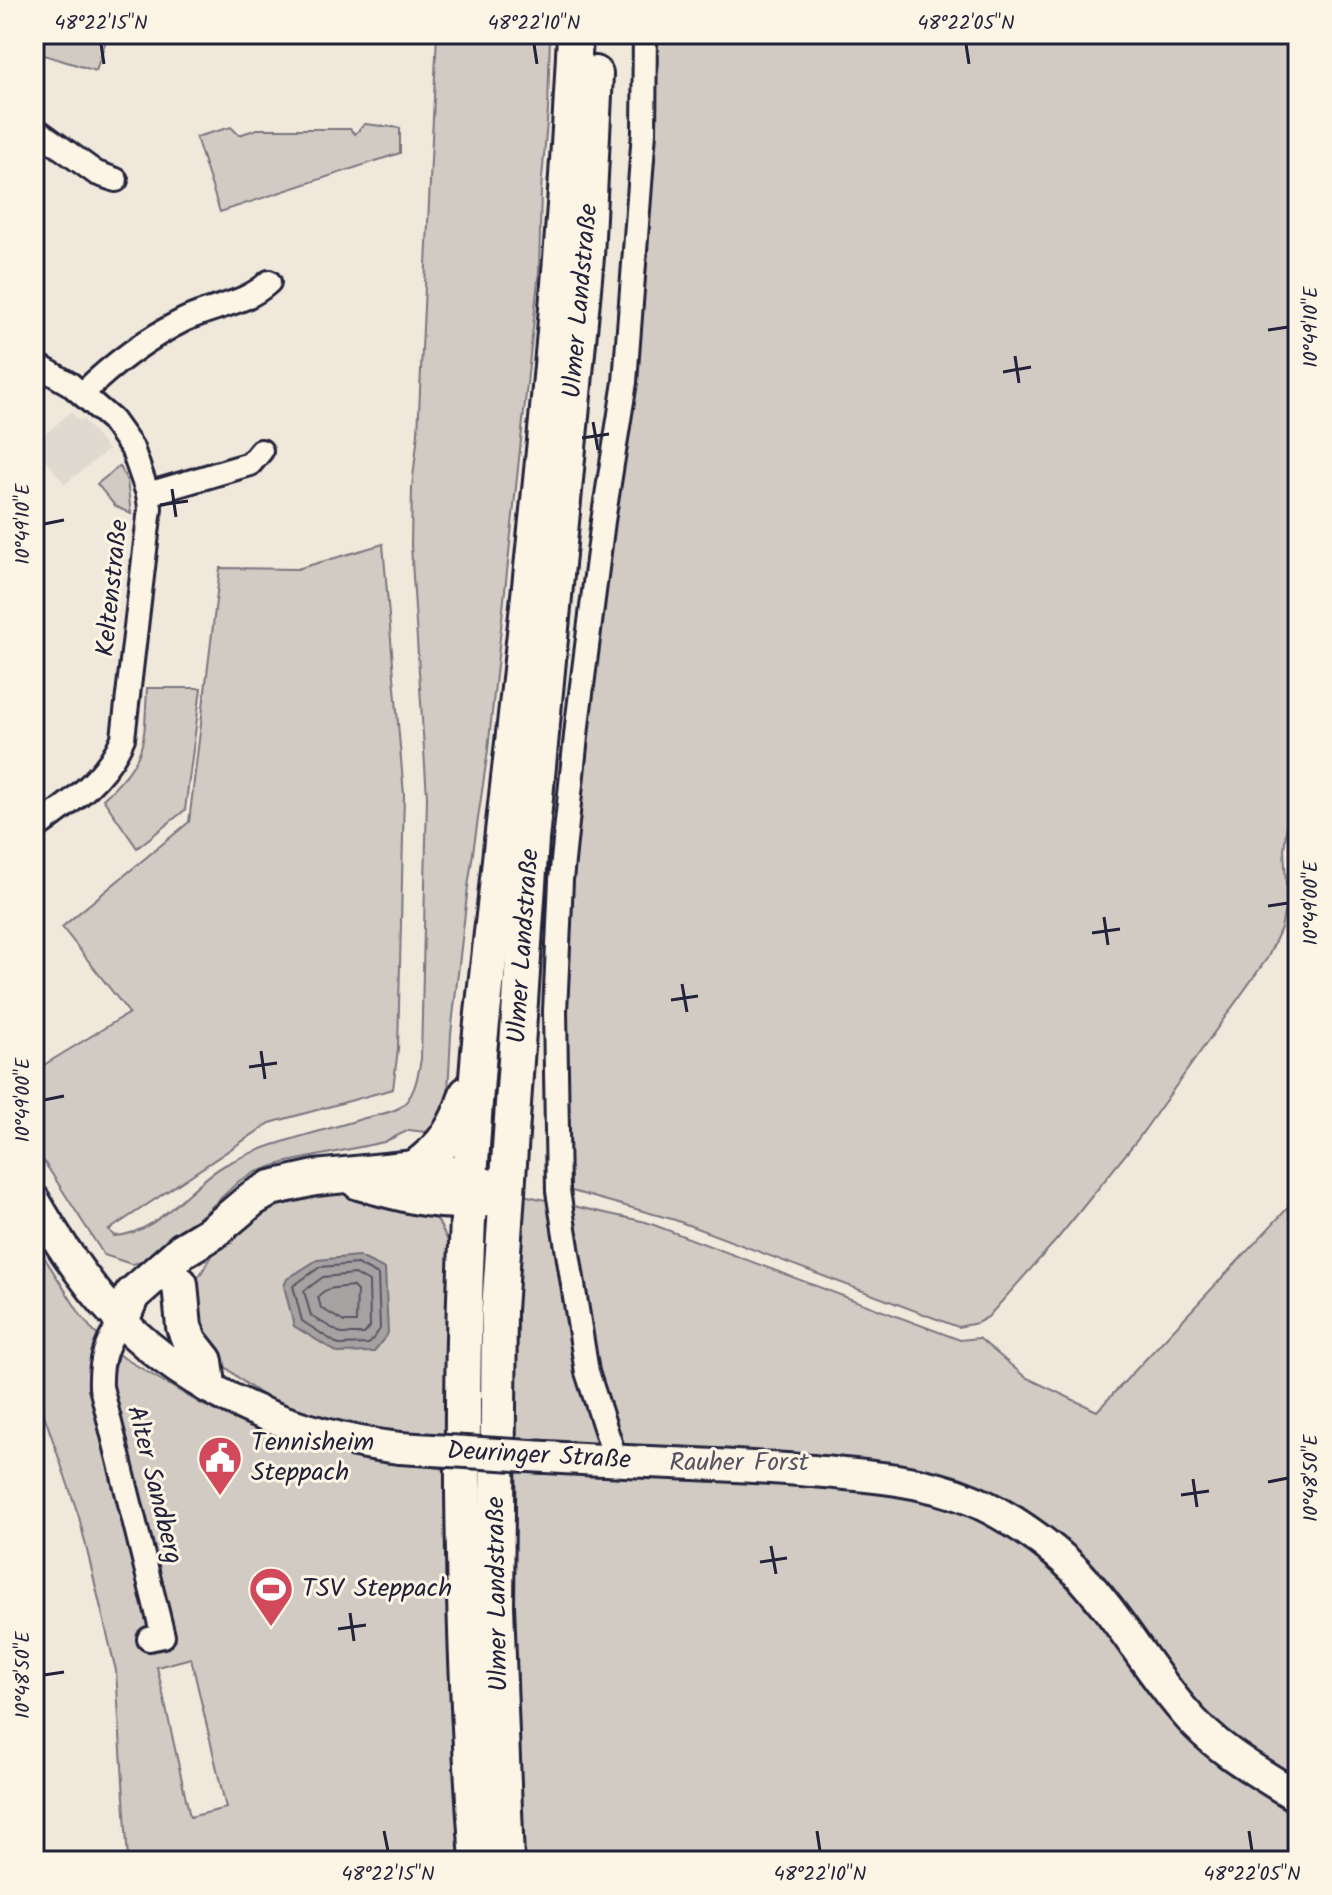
<svg xmlns="http://www.w3.org/2000/svg" width="1332" height="1895" viewBox="0 0 1332 1895" font-family="Kalam,sans-serif">
<rect width="100%" height="100%" fill="#efe8db"/>
<filter id="ink" filterUnits="userSpaceOnUse"><feTurbulence type="fractalNoise" baseFrequency=".0125" numOctaves="2"/><feDisplacementMap in="SourceGraphic" scale="16" xChannelSelector="R" yChannelSelector="G"/><feConvolveMatrix kernelMatrix="1 2 1 2 8 2 1 2 1" color-interpolation-filters="sRGB"/></filter>
<g filter="url(#ink)">
<!-- built -->
<path fill="#e0d9cf" d="M 71,412 L 79,421 L 83,419 L 108,450 L 65,484 L 35,447 L 46,438 L 44,435 Z"/>
<!-- green -->
<g fill="#d1cbc3" stroke="#7a767f" stroke-width="2" fill-rule="evenodd">
<path d="M 47,34 L 108,34 L 96,71 L 41,54 Z"/>
<path d="M 437,34 L 550,34 L 548,110 L 541,190 L 539,271 L 488,750 L 468,887 L 451,1034 L 448,1093 L 441,1126 L 425,1132 L 409,1130 L 384,1142 L 283,1163 L 256,1172 L 239,1181 L 207,1211 L 144,1262 L 131,1264 L 104,1255 L 34,1146 L 34,1071 L 129,1013 L 62,927 L 189,822 L 220,568 L 297,569 L 383,544 L 404,795 L 398,1049 L 393,1089 L 270,1123 L 109,1230 L 114,1236 C 160,1234 187,1186 225,1165 C 267,1143 313,1134 358,1120 C 371,1116 388,1114 399,1108 C 415,1098 418,1075 421,1059 L 427,797 L 411,545 L 412,487 L 418,433 Z"/>
<path d="M 650,34 L 1298,34 L 1298,724 L 1284,850 L 1287,899 L 1281,928 L 1268,957 L 1138,1139 L 1059,1237 L 988,1317 L 977,1323 L 958,1327 L 675,1220 L 561,1188 L 568,944 L 577,814 Z"/>
<path d="M 365,124 L 400,128 L 400,153 L 220,212 L 196,137 L 231,127 L 239,135 L 257,129 L 350,129 L 355,134 Z"/>
<path d="M 120,466 L 127,481 L 131,514 L 115,506 L 97,484 Z"/>
<path d="M 147,688 L 201,688 L 185,810 L 137,848 L 103,799 C 147,759 144,745 147,688 Z"/>
<path d="M 347,1192 L 435,1215 L 454,1253 L 448,1436 C 397,1433 344,1429 296,1412 C 259,1399 228,1370 201,1344 L 196,1281 L 217,1248 L 260,1209 L 290,1194 Z"/>
<path d="M 523,1195 L 646,1222 L 960,1340 L 979,1338 L 1025,1377 L 1097,1411 L 1298,1197 L 1298,1861 L 520,1861 L 512,1741 L 510,1472 L 545,1474 L 547,1444 L 510,1441 Z"/>
<path d="M 34,1241 L 80,1314 L 94,1332 L 119,1355 L 203,1405 L 275,1437 L 360,1457 L 446,1469 L 448,1634 L 463,1861 L 128,1861 L 116,1671 L 79,1517 L 34,1385 ZM 191,1658 L 226,1808 L 190,1817 L 157,1667 Z"/>
</g>
<!-- water -->
<path fill="#a6a2a2" stroke="#716f79" stroke-width="2" d="M 358,1256 L 385,1269 L 388,1333 L 374,1352 L 338,1353 L 294,1326 L 284,1286 L 287,1279 L 317,1260 Z"/>
<g fill="none" stroke-linecap="round" stroke-linejoin="round">
<!-- shore -->
<g stroke="#575564" stroke-width="2">
<path d="M 357,1264 L 378,1275 L 380,1329 L 369,1344 L 339,1345 L 302,1321 L 293,1286 L 320,1267 Z"/>
<path d="M 355,1274 L 369,1282 L 370,1327 L 364,1334 L 342,1334 L 311,1316 L 304,1291 L 323,1277 Z"/>
<path d="M 352,1286 L 357,1291 L 356,1322 L 344,1322 L 321,1308 L 318,1297 C 325,1286 340,1288 352,1286 Z"/>
</g>
<!-- street casing -->
<g stroke="#22223b" stroke-width="28">
<g id="street">
<path d="M 34,128 L 96,173 L 116,180"/>
<path d="M 34,363 L 70,384 L 112,420 L 132,448 L 148,494 L 150,508 L 123,738 C 106,779 69,804 34,829"/>
<path d="M 83,393 C 113,364 146,339 184,320 C 213,306 246,304 269,282"/>
<path d="M 148,494 L 250,464 L 261,451"/>
<path d="M 121,1321 C 106,1344 100,1359 101,1387 L 163,1636 L 149,1639"/>
<path d="M 616,1461 L 587,1372 L 558,1191 L 555,1011 L 561,880 L 578,717 L 603,521 L 625,382 L 644,132 L 645,34"/>
</g>
</g>
<!-- secondary casing -->
<g stroke="#22223b" stroke-width="36">
<g id="secondary">
<path d="M 34,1200 C 58,1242 86,1285 120,1320 C 194,1395 297,1436 400,1448"/>
<path d="M 546,1457 C 631,1462 716,1464 800,1470 C 857,1475 919,1478 972,1500 C 1008,1515 1049,1544 1076,1571 C 1117,1614 1145,1665 1183,1710 C 1214,1748 1256,1771 1298,1797"/>
</g>
</g>
<!-- primary casing -->
<g stroke="#22223b" stroke-width="40">
<g id="primary">
<path d="M 415,1168 C 444,1147 457,1127 467,1094"/>
<path d="M 359,1182 C 402,1194 446,1207 491,1198"/>
<path d="M 180,1284 L 184,1327 L 190,1342 L 205,1361 L 208,1385"/>
<path d="M 121,1321 L 132,1295 L 183,1250 L 213,1232 L 252,1199 L 271,1188 L 315,1178 L 415,1168 L 446,1172 L 492,1188"/>
<path d="M 478,1861 C 459,1592 456,1321 479,1052 C 486,981 495,911 502,841 C 532,573 563,304 575,34"/>
<path d="M 506,1861 L 496,1606 L 499,1310 L 531,840 L 586,257 L 595,74"/>
</g>
</g>
<!-- street -->
<use href="#street" stroke="#fcf5e5" stroke-width="22"/>
<!-- secondary -->
<use href="#secondary" stroke="#fcf5e5" stroke-width="30"/>
<!-- primary -->
<use href="#primary" stroke="#fcf5e5" stroke-width="34"/>
<!-- secondary-bridge casing -->
<g stroke="#22223b" stroke-width="36" stroke-linecap="butt">
<path id="secondary-bridge" d="M 400,1448 L 546,1457"/>
</g>
<!-- secondary-bridge -->
<use href="#secondary-bridge" stroke="#fcf5e5" stroke-width="30"/>
</g>
</g>
<!-- ticks -->
<path fill="none" stroke="#22223b" stroke-width="3" d="M 101,44 L 104,64M 534,44 L 537,64M 966,44 L 969,64M 1268,330 L 1288,327M 1015,356 L 1019,383M 1003,372 L 1031,367M 593,422 L 598,450M 582,438 L 609,434M 172,489 L 176,517M 160,505 L 188,501M 44,524 L 64,520M 1268,906 L 1288,903M 1104,917 L 1108,945M 1092,933 L 1120,929M 682,984 L 687,1012M 671,1000 L 698,996M 261,1051 L 265,1079M 249,1067 L 277,1063M 44,1100 L 64,1096M 1193,1479 L 1197,1507M 1268,1482 L 1288,1478M 1181,1495 L 1209,1491M 771,1546 L 776,1574M 760,1562 L 787,1558M 350,1613 L 354,1641M 338,1629 L 366,1625M 44,1675 L 64,1672M 384,1831 L 388,1851M 817,1831 L 820,1851M 1249,1831 L 1252,1851"/>
<!-- icons -->
<defs>
<g id="civic-pin" transform="scale(2.3)"><path d="M0 17L-7.5 6A9.5 9.5 0 1 1 7.5 6Z" fill="#d1495b" stroke="#fcf5e5"/><path d="M-.6-6.5H3V-4.5H.6V-3L4-1V1h2V6H-6V1h2V-1L-.6-3ZM-1.2 2.5V6h2.4V2.5Z" fill="#fff"/></g>
<g id="stadium-pin" transform="scale(2.3)"><path d="M0 17L-7.5 6A9.5 9.5 0 1 1 7.5 6Z" fill="#d1495b" stroke="#fcf5e5"/><path d="M0-5a6.5 5 0 1 0 0 10a6.5 5 0 1 0 0-10ZM-3.5-1.8h7v3.6h-7Z" fill="#fff"/></g>
</defs>
<g fill-rule="evenodd">
<use href="#civic-pin" x="220" y="1458"/>
<use href="#stadium-pin" x="271" y="1589"/>
</g>
<g text-anchor="middle" dominant-baseline="central" stroke-width="6" stroke-linejoin="round" paint-order="stroke">
<!-- street labels -->
<g font-size="26" fill="#22223b" stroke="#fcf5e5">
<text transform="translate(581 301) rotate(-85)">Ulmer Landstraße</text>
<text transform="translate(113 588) rotate(-84)">Keltenstraße</text>
<text transform="translate(524 946) rotate(-86)">Ulmer Landstraße</text>
<text transform="translate(539 1456) rotate(3)">Deuringer Straße</text>
<text transform="translate(154 1485) rotate(76)">Alter Sandberg</text>
<text transform="translate(498 1594) rotate(-91)">Ulmer Landstraße</text>
</g>
<!-- poi labels -->
<g font-size="26" fill="#22223b" stroke="#fcf5e5" text-anchor="start">
<text x="251" y="1443">Tennisheim<tspan x="251" dy="30">Steppach</tspan></text>
<text x="302" y="1589">TSV Steppach</text>
</g>
<!-- park labels -->
<g font-size="26" fill="#575564" stroke="#fcf5e5">
<text x="739" y="1463">Rauher Forst</text>
</g>
</g>
<!-- margin -->
<rect width="1332" height="1895" fill="none" stroke="#fcf5e5" stroke-width="88"/>
<rect x="44" y="44" width="1244" height="1807" fill="none" stroke="#22223b" stroke-width="3"/>
<g font-size="20" text-anchor="middle" fill="#22223b">
<text x="101" y="29">48°22'15"N</text>
<text x="534" y="29">48°22'10"N</text>
<text x="966" y="29">48°22'05"N</text>
<text transform="translate(1310 327) rotate(-90)" y="7">10°49'10"E</text>
<text transform="translate(22 524) rotate(-90)" y="7">10°49'10"E</text>
<text transform="translate(1310 903) rotate(-90)" y="7">10°49'00"E</text>
<text transform="translate(22 1100) rotate(-90)" y="7">10°49'00"E</text>
<text transform="translate(1310 1478) rotate(-90)" y="7">10°48'50"E</text>
<text transform="translate(22 1675) rotate(-90)" y="7">10°48'50"E</text>
<text x="388" y="1880">48°22'15"N</text>
<text x="820" y="1880">48°22'10"N</text>
<text x="1252" y="1880">48°22'05"N</text>
</g>
</svg>
